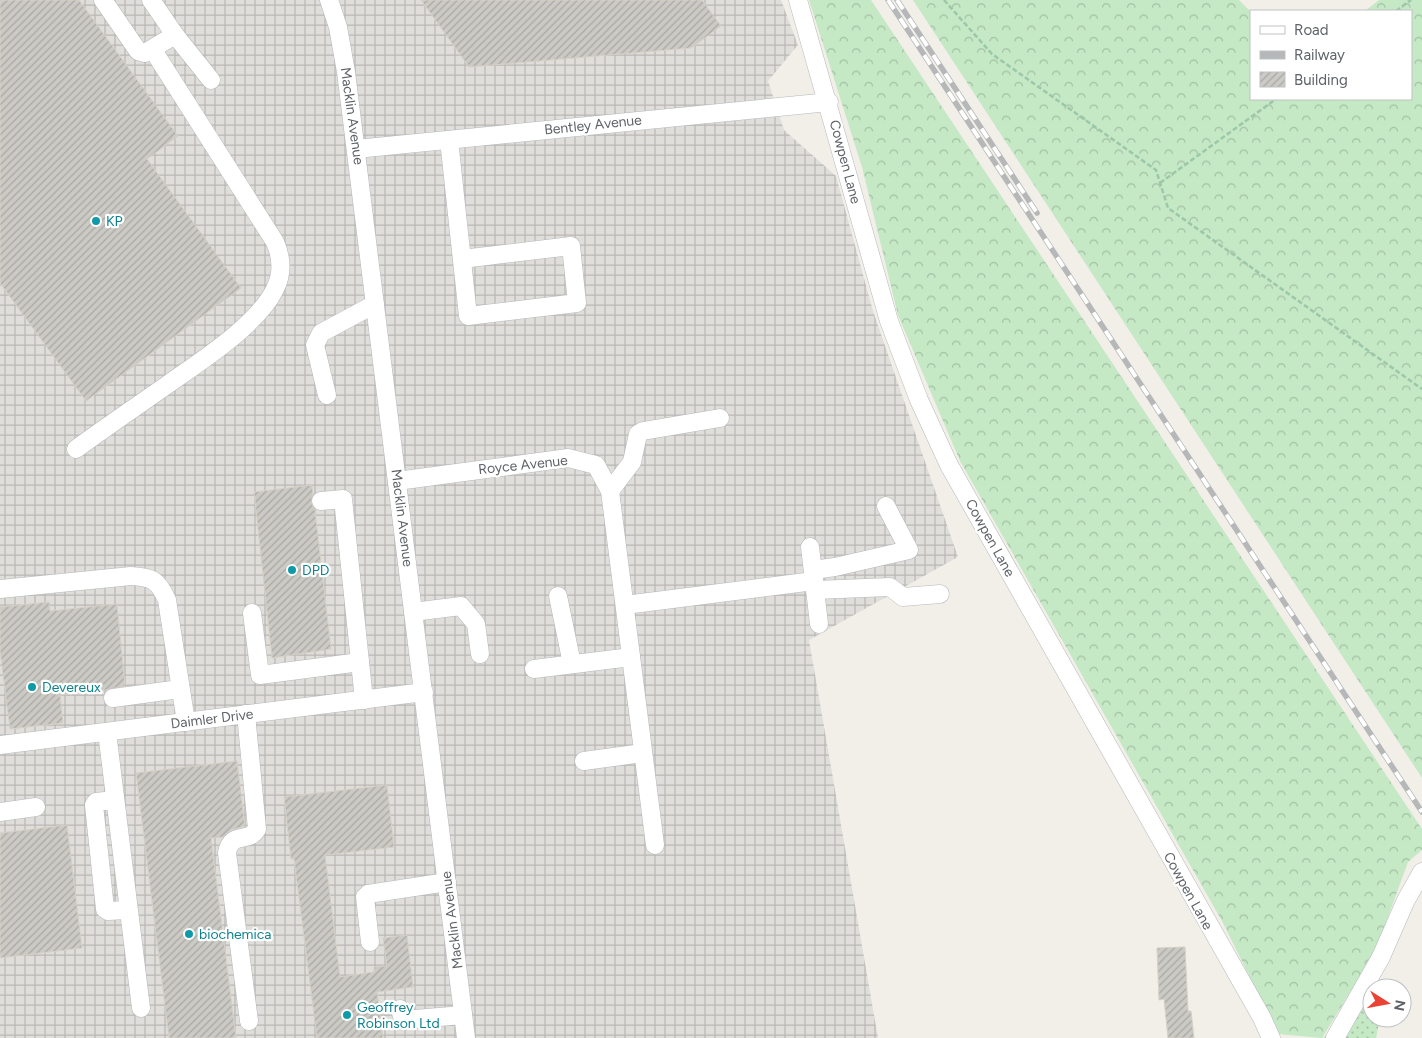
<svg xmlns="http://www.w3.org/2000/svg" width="1422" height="1038" viewBox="0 0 1422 1038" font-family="Figtree,sans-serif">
<defs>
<pattern id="industrial-grid" width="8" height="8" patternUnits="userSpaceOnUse" patternTransform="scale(1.25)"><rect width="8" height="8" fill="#e0deda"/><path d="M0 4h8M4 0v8" fill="none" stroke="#b9b8b5"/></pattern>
<pattern id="grass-dots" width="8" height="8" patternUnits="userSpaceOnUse" patternTransform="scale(1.25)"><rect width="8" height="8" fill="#c5e8c5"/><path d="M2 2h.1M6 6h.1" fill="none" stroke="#a3c0a4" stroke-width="1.8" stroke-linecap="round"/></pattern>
<pattern id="forest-crowns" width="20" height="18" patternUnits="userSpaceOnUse" patternTransform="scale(1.25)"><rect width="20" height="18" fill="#c5e8c5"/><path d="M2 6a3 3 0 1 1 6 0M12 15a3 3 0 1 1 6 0" fill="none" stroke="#a3c0a4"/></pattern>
<pattern id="building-hatch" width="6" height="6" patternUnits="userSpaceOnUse" patternTransform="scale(1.25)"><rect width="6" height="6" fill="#cccac5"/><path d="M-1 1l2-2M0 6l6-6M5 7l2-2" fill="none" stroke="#a9a8a4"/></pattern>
</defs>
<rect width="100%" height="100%" fill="#f1efe8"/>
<!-- industrial -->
<path fill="url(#industrial-grid)" d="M 0,0 L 781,0 L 798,45 L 768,81 L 784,130 L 836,176 L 873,311 L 958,557 L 809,640 L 878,1038 L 0,1038 Z"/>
<!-- grass -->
<path fill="url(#grass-dots)" d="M 1372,994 L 1372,1018 L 1380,1018 L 1376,1038 L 1323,1038 Z"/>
<!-- forest -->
<g fill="url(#forest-crowns)">
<path d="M 809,0 L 871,0 L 1422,829 L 1422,850 L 1408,862 L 1376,950 L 1322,1038 L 1278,1034 L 1222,921 L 960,461 L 898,315 L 862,167 Z"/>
<path d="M 913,0 L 1239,0 L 1251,12 L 1251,99 L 1411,99 L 1411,11 L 1365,11 L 1379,0 L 1422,0 L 1422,778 Z"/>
</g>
<!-- building -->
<g fill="url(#building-hatch)" stroke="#d6d1c6">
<path d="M 0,0 L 79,0 L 178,136 L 147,159 L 241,288 L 86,401 L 0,283 Z"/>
<path d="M 421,0 L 702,0 L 721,26 L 691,48 L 469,67 Z"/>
<path d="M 312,485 L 313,494 L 311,502 L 315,510 L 331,649 L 272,658 L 254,492 Z"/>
<path d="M 49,602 L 50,611 L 117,604 L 125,686 L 106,690 L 60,695 L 63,723 L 10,729 L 0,651 L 0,607 Z"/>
<path d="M 237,761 L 245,826 L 231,830 L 223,837 L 211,838 L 236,1038 L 169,1038 L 136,773 Z"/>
<path d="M 387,785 L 394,847 L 325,855 L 340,977 L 374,972 L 374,967 L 387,966 L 383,938 L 407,935 L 413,987 L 377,992 L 383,1038 L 317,1038 L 294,859 L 291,859 L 284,797 Z"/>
<path d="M 67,825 L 82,948 L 0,958 L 0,833 Z"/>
<path d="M 1185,947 L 1188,1011 L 1191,1011 L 1194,1038 L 1168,1038 L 1164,999 L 1159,1000 L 1157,948 Z"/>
</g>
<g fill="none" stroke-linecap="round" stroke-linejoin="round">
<!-- minor casing -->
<g stroke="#b5b8bc" stroke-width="19">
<g id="minor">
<path d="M 103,0 L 138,51 L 145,53 L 175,35 L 151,0"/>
<path d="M 329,0 L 338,27 L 346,72 L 466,1038"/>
<path d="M 798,0 L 889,321 L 919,400 L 949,465 L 1262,1018 L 1271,1038"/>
<path d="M 175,35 L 211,80"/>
<path d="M 449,140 L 468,316 L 577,303 L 571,246 L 462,259"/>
<path d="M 356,149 L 829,102"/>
<path d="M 327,395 L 315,345 L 321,333 L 375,304"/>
<path d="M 76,449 C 106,427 137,406 167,385 C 199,362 258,325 275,289 C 283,273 282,258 275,242 L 153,50"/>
<path d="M 397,481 L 568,458 L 596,465 L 610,491 L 655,845"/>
<path d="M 610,491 L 632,462 L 638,434 L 643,431 L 720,418"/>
<path d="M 321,501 L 343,499 L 364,700"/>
<path d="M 810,547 L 819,624"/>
<path d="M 813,570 L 835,567 L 909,550 L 886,506"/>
<path d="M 0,589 L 131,576 C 152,577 158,580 167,600 L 186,722"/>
<path d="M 815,590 L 890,587 L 903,597 L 940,594"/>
<path d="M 558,596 L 572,664"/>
<path d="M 625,605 L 814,581"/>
<path d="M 413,612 L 461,606 L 476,624 L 480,654"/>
<path d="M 252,613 L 260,675 L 360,662"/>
<path d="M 534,669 L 631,657"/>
<path d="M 113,698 L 180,689"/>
<path d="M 246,714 L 257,829 C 249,844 231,830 227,853 L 249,1021"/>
<path d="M 107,732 L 141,1008"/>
<path d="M 0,745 L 424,692"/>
<path d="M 584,761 L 643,753"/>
<path d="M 114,800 L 96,802 L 94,805 L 105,909 L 108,911 L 127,910"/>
<path d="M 0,812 L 36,807"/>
<path d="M 370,942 L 365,897 L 368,894 L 447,882"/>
<path d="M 400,1009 L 403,1020 L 463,1015"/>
<path d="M 1335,1038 L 1381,957 L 1406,900 L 1422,872"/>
</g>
</g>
<!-- path -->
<g stroke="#9cc7a9" stroke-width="2.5" stroke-dasharray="5 2.5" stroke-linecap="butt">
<path d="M 944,0 L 992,54 L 1156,170 L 1168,208 L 1422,389"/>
<path d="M 1396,11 L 1411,0"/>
<path d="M 1160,183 L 1276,99"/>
</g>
<!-- minor -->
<use href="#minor" stroke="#fff" stroke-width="18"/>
<!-- rail casing -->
<g stroke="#b6b7b8" stroke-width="5.5">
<g id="rail">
<path d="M 888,0 L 1422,812"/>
<path d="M 897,0 L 1037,213"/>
</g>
</g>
<!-- rail -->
<use href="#rail" stroke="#fff" stroke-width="4" stroke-dasharray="11" stroke-linecap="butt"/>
</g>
<!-- markers -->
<g fill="#0f9aa8" stroke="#fff" stroke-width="2">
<circle cx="96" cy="221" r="5"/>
<circle cx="292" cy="570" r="5"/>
<circle cx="32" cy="687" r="5"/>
<circle cx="189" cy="934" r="5"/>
<circle cx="347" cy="1015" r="5"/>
</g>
<g text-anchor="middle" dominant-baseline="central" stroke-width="4.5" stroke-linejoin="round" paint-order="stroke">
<!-- street labels -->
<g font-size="14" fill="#5f6368" stroke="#fff">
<text transform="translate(352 116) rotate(82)">Macklin Avenue</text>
<text transform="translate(593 125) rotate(-6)">Bentley Avenue</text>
<text transform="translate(845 162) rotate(75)">Cowpen Lane</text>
<text transform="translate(523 465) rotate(-6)">Royce Avenue</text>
<text transform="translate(402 518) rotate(83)">Macklin Avenue</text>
<text transform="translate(990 538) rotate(61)">Cowpen Lane</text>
<text transform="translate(212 719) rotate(-7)">Daimler Drive</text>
<text transform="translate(1188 891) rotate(61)">Cowpen Lane</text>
<text transform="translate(452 920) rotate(-97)">Macklin Avenue</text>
</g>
<!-- culture labels -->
<g font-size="14" fill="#0d838f" stroke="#fff" text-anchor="start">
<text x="106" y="221">KP</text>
<text x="302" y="570">DPD</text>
<text x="42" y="687">Devereux</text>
<text x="199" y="934">biochemica</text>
<text x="357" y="1007">Geoffrey<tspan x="357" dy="16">Robinson Ltd</tspan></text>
</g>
</g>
<!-- legend -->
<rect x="1250" y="10" width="162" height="90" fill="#ffffff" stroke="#bfc1c3"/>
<rect x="1260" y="26" width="25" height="8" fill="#ffffff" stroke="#bfc1c3"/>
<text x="1294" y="35" font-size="15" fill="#5f6368">Road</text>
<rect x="1260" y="51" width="25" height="8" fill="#b6b7b8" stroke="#bfc1c3"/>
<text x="1294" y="60" font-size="15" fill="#5f6368">Railway</text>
<rect x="1260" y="72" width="25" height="15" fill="url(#building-hatch)" stroke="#bfc1c3"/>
<text x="1294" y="85" font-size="15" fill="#5f6368">Building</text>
<!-- north arrow -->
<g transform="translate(1387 1003) rotate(101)"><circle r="24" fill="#ffffff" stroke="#bfc1c3"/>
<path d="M0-4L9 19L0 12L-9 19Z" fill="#ea4335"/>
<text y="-8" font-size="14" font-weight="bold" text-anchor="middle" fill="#5f6368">N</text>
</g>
</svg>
